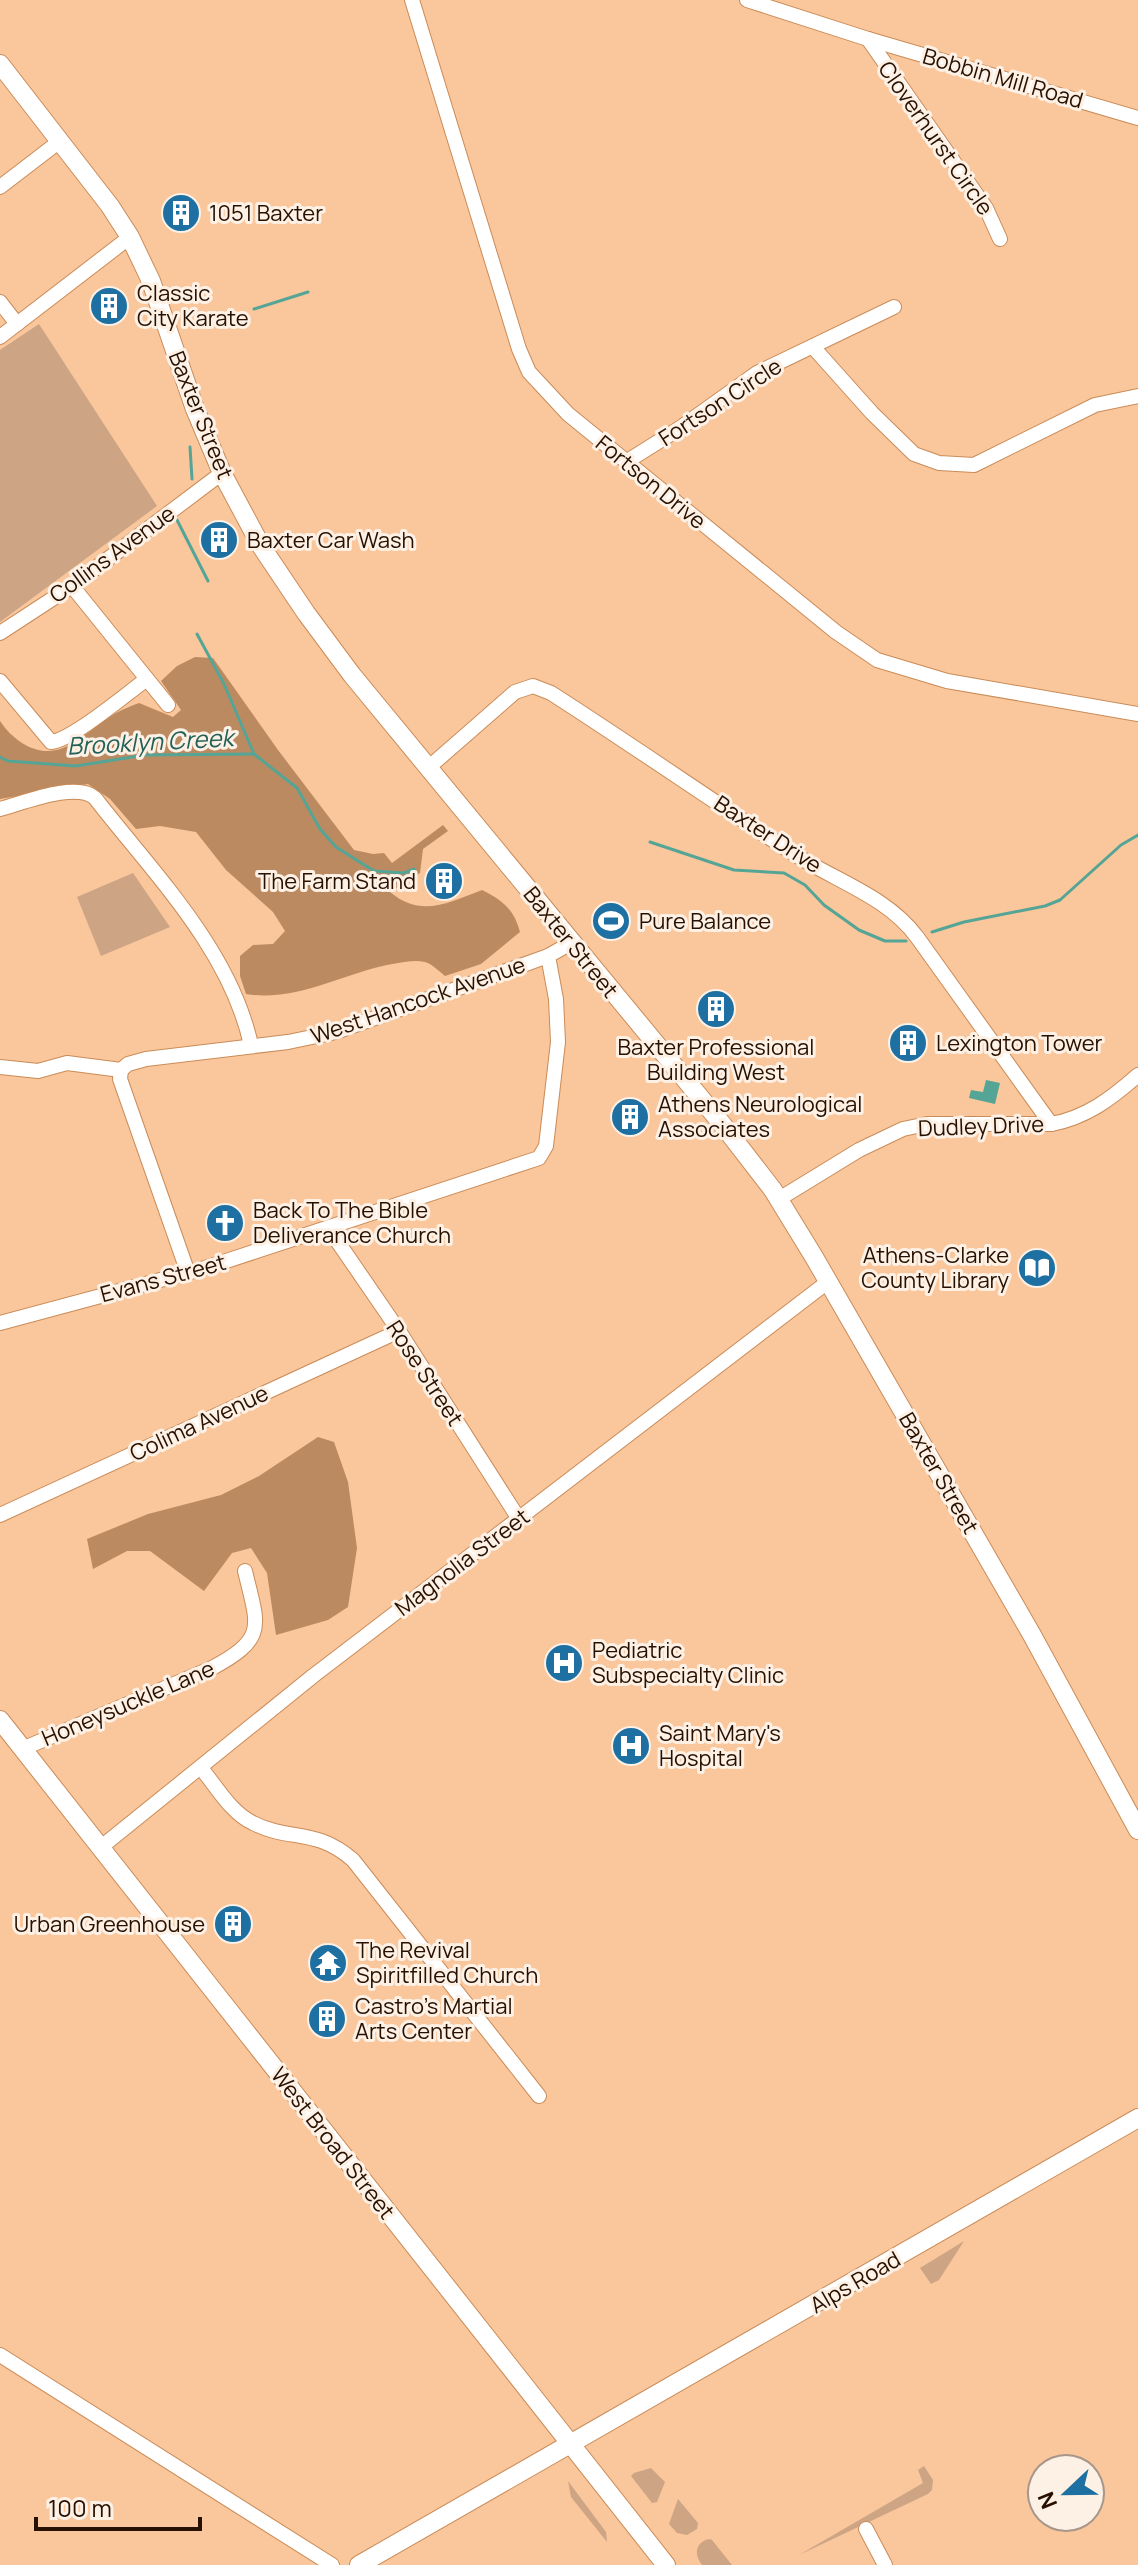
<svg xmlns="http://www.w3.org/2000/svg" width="1138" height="2565" viewBox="0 0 1138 2565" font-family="Manrope,sans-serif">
<rect width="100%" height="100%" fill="#fac69c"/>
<!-- green -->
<g fill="#cda585">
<path d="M 39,324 L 157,506 L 0,622 L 0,350 Z"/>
<path d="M 133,873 L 170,927 L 101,956 L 77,897 Z"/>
<path d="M 964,2241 L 939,2280 L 931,2284 L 920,2268 Z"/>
<path d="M 924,2466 L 933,2480 L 932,2490 L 928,2494 L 799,2555 L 923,2483 L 918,2470 Z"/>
<path d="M 651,2468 L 665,2482 L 657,2502 L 652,2503 L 631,2476 L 634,2473 Z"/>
<path d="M 568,2481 L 606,2532 L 607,2542 L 571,2497 Z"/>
<path d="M 678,2499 L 698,2523 L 697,2529 L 687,2535 L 677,2533 L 669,2524 Z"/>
<path d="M 710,2539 L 712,2540 L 732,2565 L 702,2565 C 693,2554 696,2541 710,2539 Z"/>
</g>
<!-- forest -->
<g fill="#bc8a61">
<path d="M 195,657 L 213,658 L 278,750 L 354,850 L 373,854 L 384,853 L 392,863 L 443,825 L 448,831 L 423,849 L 420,873 L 390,892 C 421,918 448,903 482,890 C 502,900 514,909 520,932 L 481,964 L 445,976 C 439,971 432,964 425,962 C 412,959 400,963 387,965 C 340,975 295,1002 246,994 L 240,976 L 240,956 L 253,945 L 273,944 L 285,931 L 273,912 L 226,870 L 196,832 L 160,826 L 136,829 L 110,799 L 88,784 L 0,799 L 0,721 C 7,731 12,736 22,743 C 61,767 84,731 116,713 C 123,709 131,706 139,703 L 173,717 L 181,710 L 161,681 L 177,666 Z"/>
<path d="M 318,1437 L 334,1442 L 348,1482 L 357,1548 L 348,1607 L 328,1620 L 276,1635 L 267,1573 L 251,1548 L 232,1553 L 204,1591 L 150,1551 L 127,1551 L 93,1569 L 87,1539 L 148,1514 L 221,1495 L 259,1476 Z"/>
</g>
<!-- water -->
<path fill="#55a596" d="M 986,1080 L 1000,1083 L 995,1104 L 969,1098 L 971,1090 L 983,1092 Z"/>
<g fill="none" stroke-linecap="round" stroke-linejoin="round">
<!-- stream -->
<g stroke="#55a596" stroke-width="3">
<path d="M 254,309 L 308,292"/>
<path d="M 190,447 L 192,479"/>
<path d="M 177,520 L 208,581"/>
<path d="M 197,634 L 224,684 L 254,754 L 297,788 L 320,829 L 336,847 L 374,871 L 404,873 L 414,869"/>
<path d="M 0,757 L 8,761 L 76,766 L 145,755 L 254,754"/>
<path d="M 650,842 L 734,870 L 784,873 L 805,885 L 824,905 L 859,930 L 885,941 L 906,941"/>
<path d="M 932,932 L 964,922 L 1045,906 L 1060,900 L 1121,845 L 1138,835"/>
</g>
<!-- minor casing -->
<g stroke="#ca8c58" stroke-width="16">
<g id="minor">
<path d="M 412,0 L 519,349 L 529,372 L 568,414 L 836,632 L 877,660 L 947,681 L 1138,714"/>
<path d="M 747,0 L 868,39 L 1138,118"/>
<path d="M 868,39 L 986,208 L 1000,239"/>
<path d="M 0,187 L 60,141"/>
<path d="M 0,302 L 17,324"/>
<path d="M 0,337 L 130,237"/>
<path d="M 813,347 L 872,413 L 914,454 L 939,463 L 974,465 L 1095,405 L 1138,396"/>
<path d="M 626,462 L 680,428 L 757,373 L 894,307"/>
<path d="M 72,586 L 168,705"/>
<path d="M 0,633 L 72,586 L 222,473"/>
<path d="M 0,681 L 51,742 C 72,740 126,694 147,679"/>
<path d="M 428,768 L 515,692 L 533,686 L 551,693 C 632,745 711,800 791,852 C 833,880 887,896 917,937 L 1051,1124"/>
<path d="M 0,809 C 23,803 77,781 95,798 C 153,873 230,949 251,1045"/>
<path d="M 0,1067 L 38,1071 L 67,1063 L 121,1070"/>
<path d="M 121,1070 L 128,1064 L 146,1059 L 288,1042 L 336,1032 L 548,956 L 571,943"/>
<path d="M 121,1070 L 120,1079 L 188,1273"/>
<path d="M 779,1199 L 859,1150 L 903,1129 L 927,1124 L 1051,1124 C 1086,1118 1112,1098 1138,1075"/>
<path d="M 329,1229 L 399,1331 L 519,1519"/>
<path d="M 0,1323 L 205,1268 L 539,1158 L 546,1146 L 558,1042 L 556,999 L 548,956"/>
<path d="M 0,1515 L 399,1331"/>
<path d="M 22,1749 L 212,1668 C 268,1638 258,1626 245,1571"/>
<path d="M 201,1768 C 216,1786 231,1813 253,1823 C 290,1842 315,1827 353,1860 L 539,2096"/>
<path d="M 100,1848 L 313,1676 L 829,1281"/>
<path d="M 0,2355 L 332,2565"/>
<path d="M 866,2529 L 885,2565"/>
</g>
</g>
<!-- major casing -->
<g stroke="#ca8c58" stroke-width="20">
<g id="major">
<path d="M 0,64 L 110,206 L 130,237 L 151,281 L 195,409 L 222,473 L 261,546 L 306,613 L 352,675 L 722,1124 L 773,1190 L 814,1257 L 1032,1635 L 1138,1830"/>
<path d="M 0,1720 L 666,2565"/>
<path d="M 359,2565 L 1138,2118"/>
</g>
</g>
<!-- minor -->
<use href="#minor" stroke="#fff" stroke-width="14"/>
<!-- major -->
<use href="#major" stroke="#fff" stroke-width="18"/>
</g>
<!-- icons -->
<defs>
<g id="building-disc" transform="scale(2)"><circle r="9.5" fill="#1d70a1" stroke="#fdf0e5"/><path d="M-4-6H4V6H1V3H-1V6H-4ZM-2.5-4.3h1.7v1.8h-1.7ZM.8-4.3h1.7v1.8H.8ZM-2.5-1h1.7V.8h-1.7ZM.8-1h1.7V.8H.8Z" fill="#fff"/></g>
<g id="stadium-disc" transform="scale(2)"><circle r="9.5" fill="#1d70a1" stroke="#fdf0e5"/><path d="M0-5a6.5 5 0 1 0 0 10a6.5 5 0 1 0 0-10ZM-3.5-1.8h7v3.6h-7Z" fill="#fff"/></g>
<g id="church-disc" transform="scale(2)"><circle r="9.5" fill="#1d70a1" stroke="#fdf0e5"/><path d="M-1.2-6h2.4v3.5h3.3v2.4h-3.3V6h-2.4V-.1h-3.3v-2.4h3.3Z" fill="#fff"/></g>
<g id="library-disc" transform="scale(2)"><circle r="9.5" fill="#1d70a1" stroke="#fdf0e5"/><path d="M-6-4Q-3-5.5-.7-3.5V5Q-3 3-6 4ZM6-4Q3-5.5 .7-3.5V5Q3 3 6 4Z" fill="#fff"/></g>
<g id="hospital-disc" transform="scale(2)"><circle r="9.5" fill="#1d70a1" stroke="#fdf0e5"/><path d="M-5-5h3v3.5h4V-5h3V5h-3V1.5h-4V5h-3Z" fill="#fff"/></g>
<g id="temple-disc" transform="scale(2)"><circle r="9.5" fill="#1d70a1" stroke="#fdf0e5"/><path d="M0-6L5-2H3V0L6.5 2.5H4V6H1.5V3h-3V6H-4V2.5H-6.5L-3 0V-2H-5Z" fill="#fff"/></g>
</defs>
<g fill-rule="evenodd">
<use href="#building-disc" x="181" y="213"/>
<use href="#building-disc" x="109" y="306"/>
<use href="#building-disc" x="219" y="540"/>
<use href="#building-disc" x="444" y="881"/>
<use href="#stadium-disc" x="611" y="921"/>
<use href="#building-disc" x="716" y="1009"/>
<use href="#building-disc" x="908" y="1043"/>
<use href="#building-disc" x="630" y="1117"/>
<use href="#church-disc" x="225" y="1223"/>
<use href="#library-disc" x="1037" y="1268"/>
<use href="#hospital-disc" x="564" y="1663"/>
<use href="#hospital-disc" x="631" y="1746"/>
<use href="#building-disc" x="233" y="1924"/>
<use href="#temple-disc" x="328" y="1963"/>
<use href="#building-disc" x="327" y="2019"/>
</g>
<g text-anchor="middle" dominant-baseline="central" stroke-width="6" stroke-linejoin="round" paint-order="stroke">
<!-- street labels -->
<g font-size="22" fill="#271000" stroke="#fdf0e5">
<text transform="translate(1003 78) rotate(16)">Bobbin Mill Road</text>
<text transform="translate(936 138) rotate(55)">Cloverhurst Circle</text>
<text transform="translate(720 402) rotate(-33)">Fortson Circle</text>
<text transform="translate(201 415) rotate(68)">Baxter Street</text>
<text transform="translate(651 482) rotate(39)">Fortson Drive</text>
<text transform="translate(112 554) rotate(-36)">Collins Avenue</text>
<text transform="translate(768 834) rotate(33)">Baxter Drive</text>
<text transform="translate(571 942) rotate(51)">Baxter Street</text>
<text transform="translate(418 1000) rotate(-19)">West Hancock Avenue</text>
<text transform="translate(981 1126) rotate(-2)">Dudley Drive</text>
<text transform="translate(163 1278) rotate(-15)">Evans Street</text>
<text transform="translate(425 1373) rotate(57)">Rose Street</text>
<text transform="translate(199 1423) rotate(-25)">Colima Avenue</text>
<text transform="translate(939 1473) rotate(60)">Baxter Street</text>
<text transform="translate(462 1562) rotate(-37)">Magnolia Street</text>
<text transform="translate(128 1703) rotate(-23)">Honeysuckle Lane</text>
<text transform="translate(333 2143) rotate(52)">West Broad Street</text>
<text transform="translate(855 2282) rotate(-30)">Alps Road</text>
</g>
<!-- poi labels -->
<g font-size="22" fill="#271000" stroke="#fdf0e5" text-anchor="start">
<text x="209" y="213">1051 Baxter</text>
<text x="137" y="293">Classic<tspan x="137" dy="25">City Karate</tspan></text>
<text x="247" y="540">Baxter Car Wash</text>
<text x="416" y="881" text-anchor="end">The Farm Stand</text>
<text x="639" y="921">Pure Balance</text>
<text x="936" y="1043">Lexington Tower</text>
<text x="716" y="1047" text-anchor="middle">Baxter Professional<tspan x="716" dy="25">Building West</tspan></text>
<text x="658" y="1104">Athens Neurological<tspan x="658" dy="25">Associates</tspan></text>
<text x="253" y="1210">Back To The Bible<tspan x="253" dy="25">Deliverance Church</tspan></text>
<text x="1009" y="1255" text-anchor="end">Athens-Clarke<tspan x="1009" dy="25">County Library</tspan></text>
<text x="592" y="1650">Pediatric<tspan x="592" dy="25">Subspecialty Clinic</tspan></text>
<text x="659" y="1733">Saint Mary's<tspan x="659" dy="25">Hospital</tspan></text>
<text x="205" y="1924" text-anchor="end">Urban Greenhouse</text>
<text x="356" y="1950">The Revival<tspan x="356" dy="25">Spiritfilled Church</tspan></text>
<text x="355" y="2006">Castro's Martial<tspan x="355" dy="25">Arts Center</tspan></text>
</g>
<!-- water labels -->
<g font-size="24" font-style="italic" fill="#216157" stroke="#fdf0e5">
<text transform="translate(150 741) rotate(-3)">Brooklyn Creek</text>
</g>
</g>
<!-- north arrow -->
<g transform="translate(1066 2493) rotate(248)"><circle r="38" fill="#fdf0e5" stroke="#a79689" stroke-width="2"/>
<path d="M0-6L14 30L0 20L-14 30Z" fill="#1d70a1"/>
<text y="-12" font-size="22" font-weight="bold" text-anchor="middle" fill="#271000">N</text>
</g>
<!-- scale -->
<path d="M36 2517v12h164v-12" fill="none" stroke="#271000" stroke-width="4"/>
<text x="48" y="2517" font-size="24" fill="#271000" stroke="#fdf0e5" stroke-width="6" paint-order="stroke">100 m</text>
</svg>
